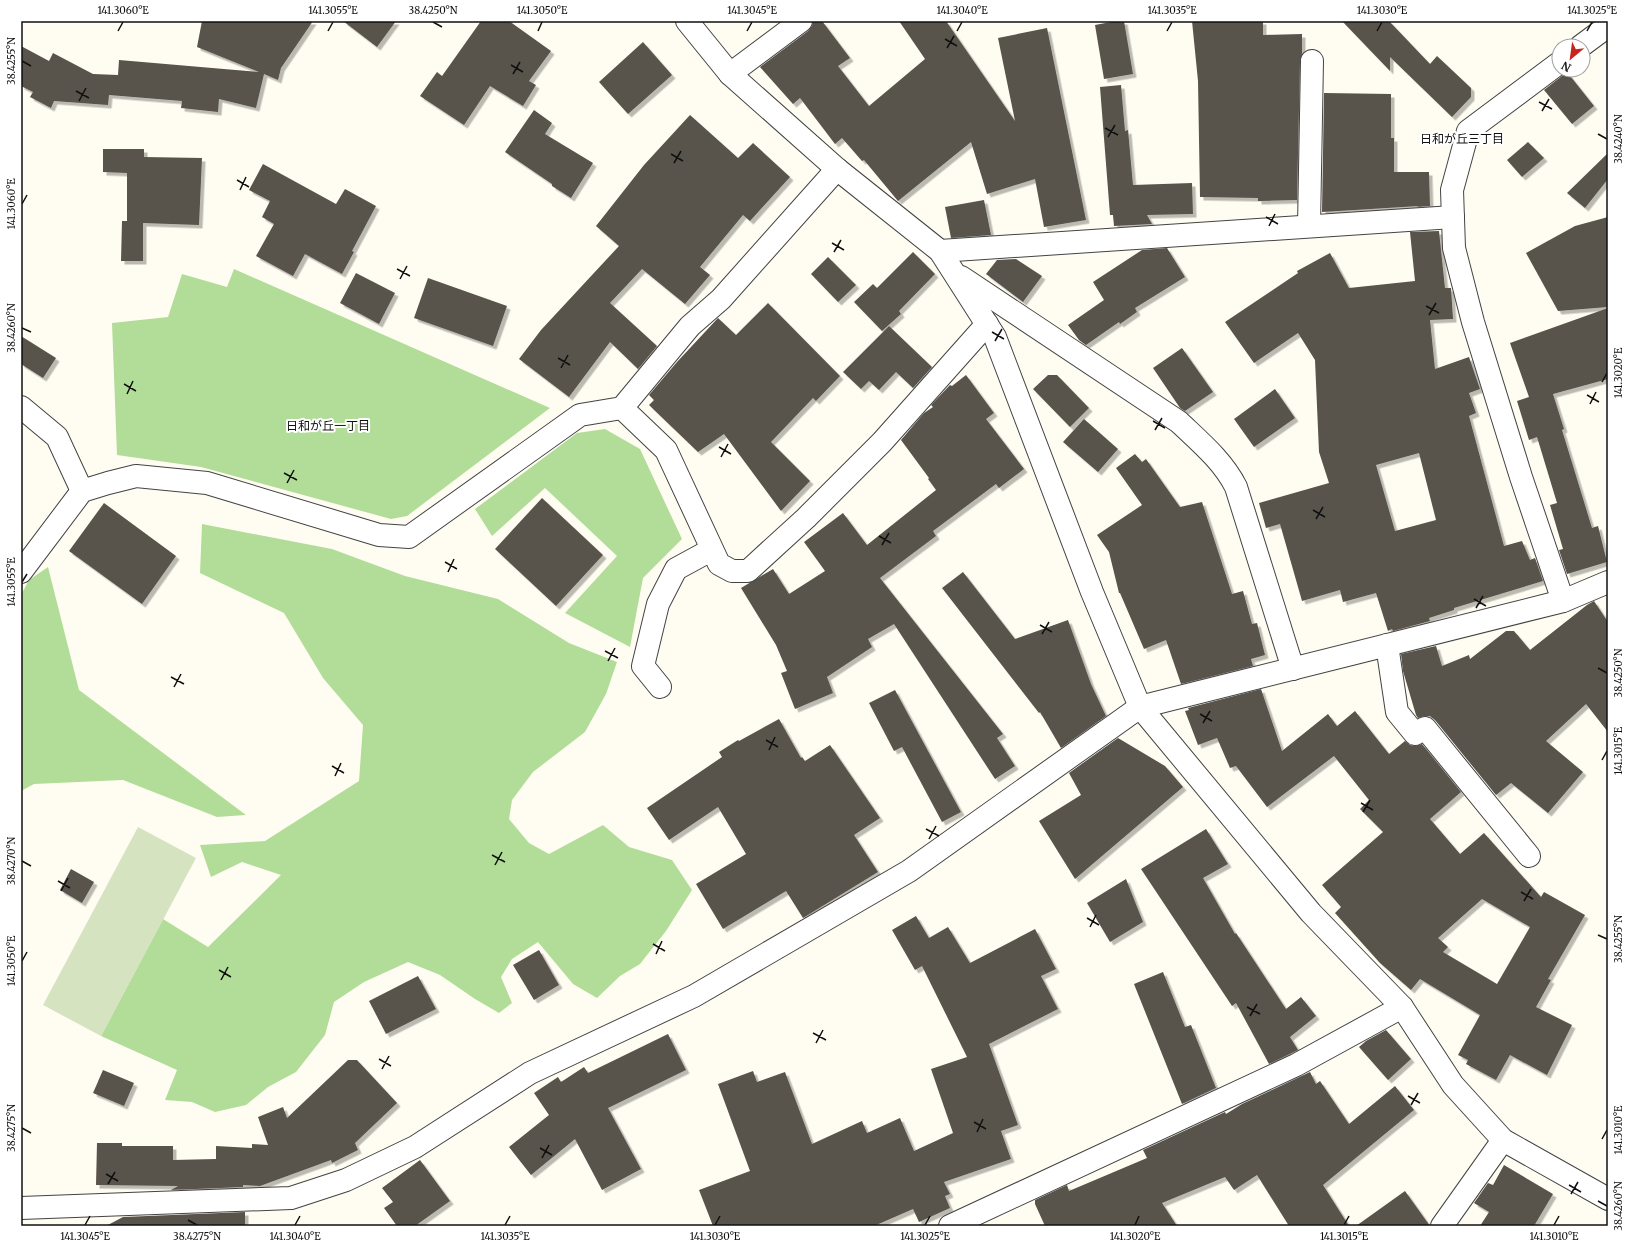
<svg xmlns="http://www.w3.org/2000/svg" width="1629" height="1247" viewBox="0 0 1629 1247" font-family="Merriweather,'Noto Sans JP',serif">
<defs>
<filter id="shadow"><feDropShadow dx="3.5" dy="3.5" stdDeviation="0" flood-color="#0004"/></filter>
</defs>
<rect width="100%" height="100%" fill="#fffdf2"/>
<!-- forest -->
<g fill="#b2dd99">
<path d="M 234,269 L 550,408 L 407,516 L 391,519 L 201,467 L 117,455 L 112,323 L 168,317 L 182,274 L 227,287 Z"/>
<path d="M 605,429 L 640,449 L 682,539 L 643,578 L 630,647 L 565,613 L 617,556 L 545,488 L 492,536 L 475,509 L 577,433 Z"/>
<path d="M 202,524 L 332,549 L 405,576 L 498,599 L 569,643 L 617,662 L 606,694 L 585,732 L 533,772 L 512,800 L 509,819 L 529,843 L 549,854 L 603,825 L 629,847 L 672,860 L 692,890 L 666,931 L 640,964 L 620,976 L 597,998 L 573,984 L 538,942 L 512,959 L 501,977 L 512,1003 L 499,1013 L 475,999 L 440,975 L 408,962 L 364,982 L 334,1002 L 325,1035 L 296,1072 L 268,1087 L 246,1105 L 215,1112 L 192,1102 L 165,1100 L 177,1070 L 101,1036 L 163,919 L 208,947 L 281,875 L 242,862 L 211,877 L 200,845 L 265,841 L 359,781 L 363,725 L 323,678 L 284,613 L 200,573 Z"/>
<path d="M 48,567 L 79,690 L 246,815 L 217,817 L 123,780 L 34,784 L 21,791 L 21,595 L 29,580 Z"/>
</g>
<!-- cemetery -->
<path fill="#d6e3c1" d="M 138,827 L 196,858 L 101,1036 L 43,1005 Z"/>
<!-- building -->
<g fill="#59524b" fill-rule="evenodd" filter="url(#shadow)">
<path d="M 202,21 L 313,21 L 281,68 L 278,80 L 264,74 L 256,108 L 219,99 L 218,112 L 181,108 L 182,101 L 109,95 L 108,105 L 54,101 L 51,108 L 30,97 L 33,92 L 21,86 L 21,46 L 49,61 L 53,53 L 93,74 L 118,75 L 119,60 L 259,72 L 197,47 Z"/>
<path d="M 343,21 L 396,21 L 377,47 Z"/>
<path d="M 481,21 L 509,21 L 551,51 L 529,81 L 536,85 L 523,106 L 490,86 L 464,125 L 420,96 L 437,72 L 442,76 Z"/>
<path d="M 813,21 L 822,21 L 850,58 L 838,66 L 869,106 L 925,59 L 899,21 L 946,21 L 1015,121 L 998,38 L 1047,28 L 1086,220 L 1044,227 L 1035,179 L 987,194 L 971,142 L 898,201 L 864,160 L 862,161 L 842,138 L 835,144 L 800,98 L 793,104 L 760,67 L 808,31 L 812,26 Z"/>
<path d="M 1116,21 L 1124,21 L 1133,74 L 1104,79 L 1095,25 Z"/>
<path d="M 1192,21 L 1263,21 L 1263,35 L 1302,34 L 1302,54 L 1300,61 L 1297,200 L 1258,201 L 1258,198 L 1200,197 L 1198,81 Z"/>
<path d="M 1342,21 L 1389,21 L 1430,64 L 1437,56 L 1471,88 L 1471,97 L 1452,117 L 1390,57 L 1390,71 Z"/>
<path d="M 643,42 L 672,75 L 628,114 L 599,82 Z"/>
<path d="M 1567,72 L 1594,106 L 1572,124 L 1544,90 Z"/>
<path d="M 1121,85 L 1125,131 L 1128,130 L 1133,185 L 1192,183 L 1193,214 L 1147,215 L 1152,224 L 1114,226 L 1113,215 L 1110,215 L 1100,87 Z"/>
<path d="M 1324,93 L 1391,94 L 1391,138 L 1394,138 L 1394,172 L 1429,172 L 1430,206 L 1416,207 L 1419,206 L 1322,212 Z"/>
<path d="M 534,110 L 552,123 L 545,134 L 593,163 L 571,198 L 552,186 L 552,184 L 505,152 Z"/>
<path d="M 690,115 L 738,158 L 753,143 L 790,177 L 750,221 L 743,215 L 700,267 L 710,275 L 685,304 L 642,269 L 610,303 L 657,346 L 638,369 L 610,342 L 569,397 L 519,359 L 541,330 L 619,246 L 596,226 L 644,165 Z"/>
<path d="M 1528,142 L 1544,158 L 1522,177 L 1507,160 Z"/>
<path d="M 103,149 L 144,149 L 144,157 L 202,158 L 199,225 L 143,223 L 143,261 L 121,261 L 122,221 L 127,221 L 127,173 L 103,172 Z"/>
<path d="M 1608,153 L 1608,179 L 1585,208 L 1567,193 Z"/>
<path d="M 263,164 L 336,204 L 345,189 L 376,206 L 352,251 L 354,252 L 342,274 L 305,254 L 293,276 L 256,256 L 274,224 L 262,217 L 270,201 L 249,190 Z"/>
<path d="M 984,200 L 991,235 L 951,238 L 945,207 Z"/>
<path d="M 1608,217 L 1608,307 L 1558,311 L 1526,253 L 1575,226 Z"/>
<path d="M 1439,231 L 1445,288 L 1451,288 L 1453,319 L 1430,320 L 1435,369 L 1469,357 L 1480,389 L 1469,393 L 1476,413 L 1469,416 L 1504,546 L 1522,541 L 1530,560 L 1535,558 L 1543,581 L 1454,608 L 1454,610 L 1429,618 L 1430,621 L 1393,631 L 1392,629 L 1388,631 L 1376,593 L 1343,602 L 1340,590 L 1302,601 L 1280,524 L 1266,528 L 1259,503 L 1329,483 L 1319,452 L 1315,360 L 1298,333 L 1254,363 L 1225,322 L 1298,273 L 1297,271 L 1330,253 L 1349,288 L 1415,281 L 1410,232 ZM 1419,453 L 1436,520 L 1395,531 L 1376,465 Z"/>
<path d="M 1167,248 L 1185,277 L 1135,308 L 1137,312 L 1120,324 L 1119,322 L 1086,345 L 1079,340 L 1068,325 L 1104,300 L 1093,282 L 1142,250 Z"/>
<path d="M 913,252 L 935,274 L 899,311 L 901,314 L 882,331 L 854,302 L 873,284 L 877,288 Z"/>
<path d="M 828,257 L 856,285 L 838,302 L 811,274 Z"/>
<path d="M 1016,259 L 1042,276 L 1023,302 L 986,274 L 997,260 Z"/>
<path d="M 356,273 L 395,293 L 379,324 L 340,303 Z"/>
<path d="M 428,278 L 507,306 L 493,346 L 414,318 Z"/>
<path d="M 768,303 L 840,376 L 816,401 L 813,398 L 771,442 L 810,481 L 781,511 L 724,434 L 698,452 L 649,405 L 654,400 L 649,395 L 677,362 L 718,318 L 736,335 Z"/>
<path d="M 1608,308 L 1608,379 L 1553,394 L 1564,429 L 1562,430 L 1592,528 L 1598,526 L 1607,562 L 1567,574 L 1559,550 L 1563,549 L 1550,505 L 1557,503 L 1537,437 L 1529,440 L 1517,401 L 1529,397 L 1510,343 Z"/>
<path d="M 889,326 L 932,367 L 913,388 L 896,372 L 879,390 L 869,381 L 861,389 L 843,372 Z"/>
<path d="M 21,336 L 56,358 L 43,378 L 21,364 Z"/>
<path d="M 1182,348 L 1213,392 L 1185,411 L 1180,408 L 1153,368 Z"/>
<path d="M 966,375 L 994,413 L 986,419 L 1024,469 L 999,488 L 996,484 L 933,531 L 936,536 L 880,578 L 1003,734 L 997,738 L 1015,766 L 995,779 L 894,624 L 868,639 L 872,647 L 827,677 L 833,693 L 795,709 L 781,673 L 787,671 L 776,645 L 741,588 L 773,569 L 789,594 L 825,571 L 804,542 L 843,513 L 867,545 L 936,490 L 928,479 L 929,478 L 901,440 L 924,413 L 933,407 L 931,405 L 950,385 L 952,386 Z"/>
<path d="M 1048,375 L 1057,375 L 1089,408 L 1070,427 L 1033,389 Z"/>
<path d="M 1275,389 L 1295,418 L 1254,447 L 1234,419 Z"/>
<path d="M 1084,419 L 1118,449 L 1098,472 L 1063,442 Z"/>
<path d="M 1135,454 L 1142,462 L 1146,459 L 1180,507 L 1202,502 L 1232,594 L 1243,591 L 1252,624 L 1257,623 L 1265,655 L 1251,659 L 1253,666 L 1181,684 L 1166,640 L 1144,649 L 1120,593 L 1119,593 L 1109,552 L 1097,535 L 1142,505 L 1116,468 Z"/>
<path d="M 542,498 L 603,555 L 556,606 L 495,549 Z"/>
<path d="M 104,503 L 176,556 L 142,604 L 69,551 Z"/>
<path d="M 963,572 L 1015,639 L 1068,620 L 1091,684 L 1106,716 L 1061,748 L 1040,712 L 1039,713 L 942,588 Z"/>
<path d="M 1594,601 L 1608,622 L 1608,732 L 1586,704 L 1546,741 L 1583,772 L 1548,813 L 1511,783 L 1496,795 L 1435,720 L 1430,716 L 1424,716 L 1418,718 L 1416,715 L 1403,671 L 1401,654 L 1436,646 L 1442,666 L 1469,655 L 1470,659 L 1506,631 L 1514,631 L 1530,650 L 1587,605 Z"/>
<path d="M 1261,689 L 1282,751 L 1328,714 L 1337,726 L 1355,711 L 1389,754 L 1405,741 L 1410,745 L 1415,746 L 1422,744 L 1461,792 L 1430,819 L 1460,854 L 1484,833 L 1541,897 L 1544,892 L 1585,915 L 1548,979 L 1551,980 L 1536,1007 L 1572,1025 L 1547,1075 L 1510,1055 L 1496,1080 L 1466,1064 L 1468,1060 L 1458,1055 L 1480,1015 L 1420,979 L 1411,990 L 1380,963 L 1335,913 L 1341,907 L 1322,885 L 1383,832 L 1360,809 L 1369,800 L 1334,756 L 1267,807 L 1236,766 L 1230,768 L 1217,738 L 1198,745 L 1185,711 L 1189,710 L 1188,708 ZM 1482,899 L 1530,927 L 1497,984 L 1443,952 L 1448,947 L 1438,938 Z"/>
<path d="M 895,690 L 961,812 L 942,822 L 902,747 L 894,751 L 869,703 Z"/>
<path d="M 779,719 L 801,758 L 802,757 L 805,761 L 830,745 L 880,818 L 854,835 L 878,872 L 803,918 L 786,891 L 723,929 L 696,884 L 746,854 L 718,807 L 669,840 L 647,808 L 722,757 L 719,752 L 738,740 L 739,741 Z"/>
<path d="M 1118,738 L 1165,766 L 1183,787 L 1075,879 L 1039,821 L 1081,795 L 1069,773 Z"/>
<path d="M 1206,829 L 1228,864 L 1203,878 L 1235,934 L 1236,933 L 1286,1009 L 1301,997 L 1316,1016 L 1290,1037 L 1298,1050 L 1269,1064 L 1236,1003 L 1232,1006 L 1141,869 Z"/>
<path d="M 71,869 L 94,882 L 82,903 L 60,890 Z"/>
<path d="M 1126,879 L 1143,922 L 1110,942 L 1087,903 Z"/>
<path d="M 916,916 L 929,938 L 948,927 L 970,963 L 1035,929 L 1056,969 L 1041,976 L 1058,1009 L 989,1044 L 1018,1125 L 1001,1131 L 1011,1159 L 944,1182 L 950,1194 L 945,1196 L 950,1208 L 919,1222 L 913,1209 L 874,1226 L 713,1226 L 699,1190 L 750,1171 L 718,1084 L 753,1071 L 757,1082 L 785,1072 L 812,1144 L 862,1121 L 867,1133 L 900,1118 L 914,1151 L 953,1133 L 931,1069 L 967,1057 L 922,966 L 915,970 L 892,930 Z"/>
<path d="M 539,950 L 559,985 L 534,1000 L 513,965 Z"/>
<path d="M 1163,972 L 1185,1027 L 1191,1025 L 1216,1088 L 1182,1104 L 1134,984 Z"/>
<path d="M 418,976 L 436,1009 L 386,1034 L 369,1001 Z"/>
<path d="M 1386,1030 L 1411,1059 L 1388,1080 L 1359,1047 L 1366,1041 Z"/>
<path d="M 668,1034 L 686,1070 L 608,1108 L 641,1169 L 602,1190 L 575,1139 L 531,1175 L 509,1147 L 549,1115 L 534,1093 L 558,1077 L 561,1082 L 584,1067 L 588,1073 Z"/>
<path d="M 348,1060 L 357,1060 L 397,1103 L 355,1143 L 358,1150 L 332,1163 L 331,1160 L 260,1186 L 243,1185 L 243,1187 L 171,1190 L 178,1186 L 96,1185 L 97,1143 L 122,1143 L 122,1146 L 173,1146 L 173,1160 L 216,1159 L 216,1146 L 252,1148 L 252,1144 L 268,1145 L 258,1117 L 283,1107 L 287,1118 Z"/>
<path d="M 103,1070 L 134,1083 L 124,1106 L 93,1093 Z"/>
<path d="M 1310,1072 L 1316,1084 L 1320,1081 L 1349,1124 L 1395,1086 L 1414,1110 L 1323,1185 L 1349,1226 L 1289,1226 L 1257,1175 L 1234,1190 L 1225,1177 L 1162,1203 L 1177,1226 L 1045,1226 L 1035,1204 L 1035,1200 L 1067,1185 L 1069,1191 L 1147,1158 L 1143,1150 L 1225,1112 L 1226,1114 L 1242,1104 Z"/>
<path d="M 420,1160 L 450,1201 L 415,1226 L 397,1226 L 384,1208 L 393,1202 L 382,1188 Z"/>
<path d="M 1504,1165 L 1553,1194 L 1534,1226 L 1480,1226 L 1489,1212 L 1474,1203 L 1488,1183 L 1493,1185 Z"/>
<path d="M 1405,1191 L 1430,1226 L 1356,1226 Z"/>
<path d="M 245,1212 L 245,1226 L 106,1226 L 123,1217 Z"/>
</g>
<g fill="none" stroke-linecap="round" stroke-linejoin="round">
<!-- minor casing -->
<g stroke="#434343" stroke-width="24">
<g id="minor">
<path d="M 687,21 L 730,74 L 837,169 L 940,251 L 995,337 L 1092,592 L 1140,707 L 1311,913 L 1402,1007 L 1453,1085 L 1503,1140 L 1608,1199"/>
<path d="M 1581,46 L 1608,26"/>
<path d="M 1559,63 L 1468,131 L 1452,190 L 1454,248 L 1473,322 L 1521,477 L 1563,601"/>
<path d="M 730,74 L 801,21"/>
<path d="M 1309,226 L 1312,61"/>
<path d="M 940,251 L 1453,217"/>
<path d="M 961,277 L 1179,422 C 1200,442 1223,461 1236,487 L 1293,669"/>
<path d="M 21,407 L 57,437 L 82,491"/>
<path d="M 622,408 L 666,450 L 719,564 L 732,571 L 748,571 L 806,518 L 882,442 L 987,324"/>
<path d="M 21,572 L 82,491 L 108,483 L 136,476 L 207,483 L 379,535 L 409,537 L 580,415 L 622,408 L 690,326 L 721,299 L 837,169"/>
<path d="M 1387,645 L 1397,712 L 1415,734 L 1425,728 L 1529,856"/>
<path d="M 660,687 L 643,666 L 658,604 L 676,569 L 711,550"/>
<path d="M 21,1208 L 291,1198 L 346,1180 L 415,1147 L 530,1073 L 694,996 L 909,871 L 1140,707 L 1563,601 L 1608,582"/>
<path d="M 950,1226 L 1296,1065 L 1402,1007"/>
<path d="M 1442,1226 L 1503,1140"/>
</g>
</g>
<!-- minor -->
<use href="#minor" stroke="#fff" stroke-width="22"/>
</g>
<!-- ticks -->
<path fill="none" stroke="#101010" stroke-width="1.5" d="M 433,22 L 442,27M 118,31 L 123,22M 328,31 L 333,22M 538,31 L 542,22M 747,31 L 752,22M 957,31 L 962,22M 1167,31 L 1172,22M 1377,31 L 1382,22M 1587,31 L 1592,22M 945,39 L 957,46M 947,48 L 954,36M 22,61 L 31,66M 511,65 L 523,72M 513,74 L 520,62M 76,91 L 89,98M 79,101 L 86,88M 1539,102 L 1552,109M 1542,111 L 1549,99M 1105,128 L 1118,135M 1598,134 L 1607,139M 1108,137 L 1115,125M 671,154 L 683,161M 674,163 L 681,151M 237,180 L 249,187M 240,190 L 246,177M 22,204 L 27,195M 1266,217 L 1278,224M 1269,226 L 1275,214M 832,243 L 844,250M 834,252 L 841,240M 397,269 L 410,276M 400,279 L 407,266M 1426,306 L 1439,313M 1429,315 L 1436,303M 22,328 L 31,332M 992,332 L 1004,339M 995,341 L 1002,329M 558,358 L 570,365M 561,368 L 568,355M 1602,382 L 1607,373M 124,384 L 136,391M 127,394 L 133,381M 1587,395 L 1599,402M 1590,404 L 1596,392M 1153,421 L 1165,428M 1155,430 L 1162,418M 719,447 L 731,454M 721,457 L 728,444M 284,473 L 297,480M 287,483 L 294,470M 1313,510 L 1325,517M 1316,519 L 1323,507M 879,536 L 891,543M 882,545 L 889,533M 445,562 L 457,569M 448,572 L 454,559M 22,582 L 27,574M 1474,599 L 1486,606M 1476,608 L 1483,596M 1040,625 L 1052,632M 1042,634 L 1049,622M 605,651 L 618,658M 608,661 L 615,648M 1598,668 L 1607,673M 171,677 L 184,684M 174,687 L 181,674M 1200,714 L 1212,721M 1203,723 L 1210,711M 766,740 L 778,747M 769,750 L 775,737M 1602,760 L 1607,751M 332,766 L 344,773M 335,776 L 341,763M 1361,803 L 1373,810M 1363,812 L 1370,800M 926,829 L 939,836M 929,839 L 936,826M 492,855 L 505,862M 22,861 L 31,866M 495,865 L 502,852M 58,881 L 70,888M 61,891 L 68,878M 1521,892 L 1533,899M 1524,901 L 1531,889M 1087,918 L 1099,925M 1090,927 L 1096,915M 1598,935 L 1607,939M 653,944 L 665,951M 656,954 L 662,941M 22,961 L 27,952M 219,970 L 231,977M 221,980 L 228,967M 1247,1007 L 1260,1014M 1250,1016 L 1257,1004M 813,1033 L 826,1040M 816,1043 L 823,1030M 379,1059 L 391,1066M 382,1069 L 389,1056M 1408,1096 L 1420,1103M 1411,1105 L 1418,1093M 974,1122 L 986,1129M 22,1128 L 31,1133M 977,1132 L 983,1119M 1602,1139 L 1607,1130M 540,1148 L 552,1155M 542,1158 L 549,1145M 106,1174 L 118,1181M 108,1184 L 115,1172M 1569,1185 L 1581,1192M 1571,1194 L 1578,1182M 1598,1201 L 1607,1206M 188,1220 L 197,1225M 85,1225 L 90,1216M 295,1225 L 300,1216M 505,1225 L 510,1216M 715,1225 L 720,1216M 925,1225 L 930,1216M 1135,1225 L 1139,1216M 1344,1225 L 1349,1216M 1554,1225 L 1559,1216"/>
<g text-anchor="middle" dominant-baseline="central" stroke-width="4" stroke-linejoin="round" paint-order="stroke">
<!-- neighbourhood labels -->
<g font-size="12" fill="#101010" stroke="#fff">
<text x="1462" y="138">日和が丘三丁目</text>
<text x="328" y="425">日和が丘一丁目</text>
</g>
</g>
<!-- border -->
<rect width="1629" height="1247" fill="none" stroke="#ffffff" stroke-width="44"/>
<!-- north arrow -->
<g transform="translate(1571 58) rotate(209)"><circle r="19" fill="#ffffff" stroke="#9f9f9f"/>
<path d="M0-3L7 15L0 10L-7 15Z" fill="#c52622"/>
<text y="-6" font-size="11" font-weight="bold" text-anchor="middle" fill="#101010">N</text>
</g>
<rect x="22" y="22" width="1585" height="1203" fill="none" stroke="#101010" stroke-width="1.5"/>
<g font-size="10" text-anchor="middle" fill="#101010">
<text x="123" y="14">141.3060°E</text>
<text x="333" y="14">141.3055°E</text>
<text x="433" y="14">38.4250°N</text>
<text x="542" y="14">141.3050°E</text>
<text x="752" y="14">141.3045°E</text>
<text x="962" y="14">141.3040°E</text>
<text x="1172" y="14">141.3035°E</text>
<text x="1382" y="14">141.3030°E</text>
<text x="1592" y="14">141.3025°E</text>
<text transform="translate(11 61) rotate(-90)" y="4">38.4255°N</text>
<text transform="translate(1618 139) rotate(-90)" y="4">38.4240°N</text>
<text transform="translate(11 204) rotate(-90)" y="4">141.3060°E</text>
<text transform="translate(11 328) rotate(-90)" y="4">38.4260°N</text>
<text transform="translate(1618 373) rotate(-90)" y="4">141.3020°E</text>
<text transform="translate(11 582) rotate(-90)" y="4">141.3055°E</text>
<text transform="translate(1618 673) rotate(-90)" y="4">38.4250°N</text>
<text transform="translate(1618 751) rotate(-90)" y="4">141.3015°E</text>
<text transform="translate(11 861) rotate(-90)" y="4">38.4270°N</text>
<text transform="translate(1618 939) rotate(-90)" y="4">38.4255°N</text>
<text transform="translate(11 961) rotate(-90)" y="4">141.3050°E</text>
<text transform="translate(11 1128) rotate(-90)" y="4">38.4275°N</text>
<text transform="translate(1618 1130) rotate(-90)" y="4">141.3010°E</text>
<text transform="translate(1618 1206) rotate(-90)" y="4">38.4260°N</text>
<text x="85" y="1240">141.3045°E</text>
<text x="197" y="1240">38.4275°N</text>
<text x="295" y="1240">141.3040°E</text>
<text x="505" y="1240">141.3035°E</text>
<text x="715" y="1240">141.3030°E</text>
<text x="925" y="1240">141.3025°E</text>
<text x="1135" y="1240">141.3020°E</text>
<text x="1344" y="1240">141.3015°E</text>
<text x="1554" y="1240">141.3010°E</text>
</g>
</svg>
